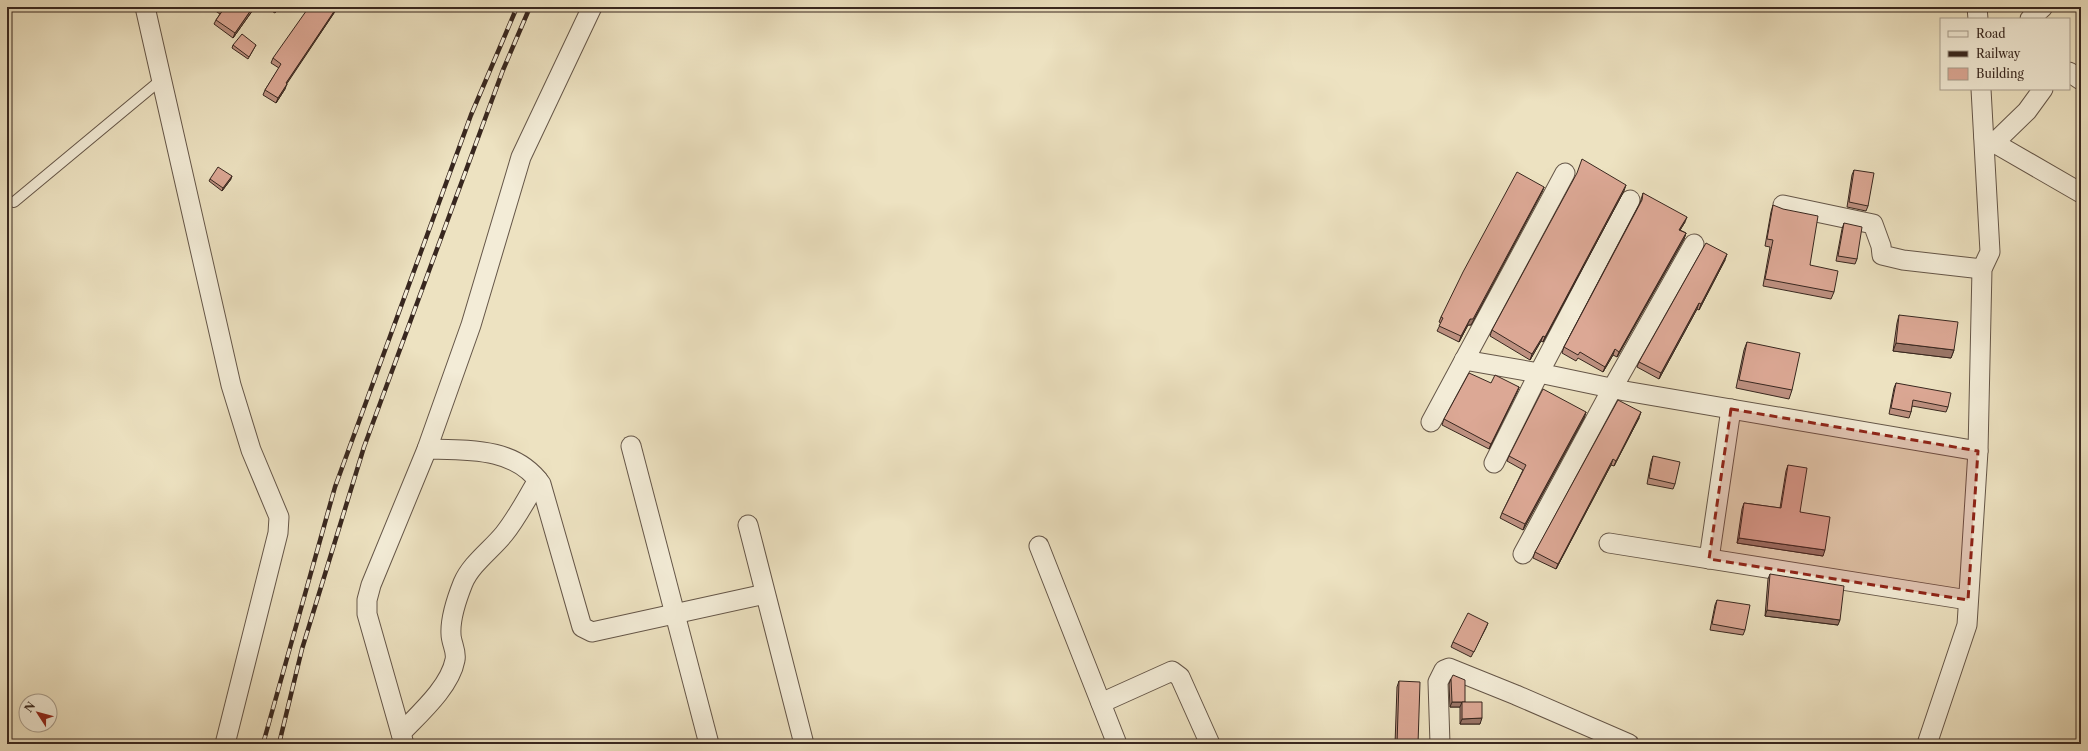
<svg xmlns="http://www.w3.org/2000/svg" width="2088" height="751" viewBox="0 0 2088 751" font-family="'Libre Caslon Text',serif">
<rect width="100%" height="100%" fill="#ede2c1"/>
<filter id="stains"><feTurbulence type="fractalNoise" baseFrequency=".005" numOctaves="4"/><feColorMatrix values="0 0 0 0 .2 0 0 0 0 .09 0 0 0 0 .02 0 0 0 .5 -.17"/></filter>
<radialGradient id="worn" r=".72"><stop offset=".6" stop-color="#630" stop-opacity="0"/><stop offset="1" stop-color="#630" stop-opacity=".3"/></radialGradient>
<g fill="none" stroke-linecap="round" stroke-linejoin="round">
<!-- lane casing -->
<g stroke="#655648" stroke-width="12">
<path id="lane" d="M 14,202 L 162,79"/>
</g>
<!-- street casing -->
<g stroke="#655648" stroke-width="21">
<g id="street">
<path d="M 145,7 L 231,385 L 251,450 L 279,517 L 278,533 L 225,744"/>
<path d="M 1977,7 L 1978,19"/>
<path d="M 2030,19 L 2043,7"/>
<path d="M 2069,72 L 2081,80"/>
<path d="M 1984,137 L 2081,193"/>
<path d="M 1994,143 L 2027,111 L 2043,89"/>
<path d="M 1783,205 L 1873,224 L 1881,246 L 1882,255 L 1903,260 L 1982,269"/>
<path d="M 1464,360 L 1539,373 L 1625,391 L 1978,451"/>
<path d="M 1431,422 L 1565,173"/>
<path d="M 631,446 L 709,744"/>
<path d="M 427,449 C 468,450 515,447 541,484 L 582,627 L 592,632 L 765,594"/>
<path d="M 1494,463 L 1539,373 L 1630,200"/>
<path d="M 748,525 L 804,744"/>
<path d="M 1609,543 L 1968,600"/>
<path d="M 1039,546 L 1117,744"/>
<path d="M 1523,554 L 1612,389 L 1694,244"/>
<path d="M 1709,559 L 1731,409"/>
<path d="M 1101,703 L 1172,671 L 1180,677 L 1210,744"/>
<path d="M 401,733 C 419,714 450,687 455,660 C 457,651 451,643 451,634 C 450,617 457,598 463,583 C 471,564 491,550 504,534 C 517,518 527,498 538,480"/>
<path d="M 404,744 L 367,614 L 367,600 L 371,585 L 427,449 L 471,325 L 521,157 L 592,7"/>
<path d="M 1440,744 L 1438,682 L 1444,670 L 1449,668 L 1516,695 L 1629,744"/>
<path d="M 1927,744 L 1967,625 L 1978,451 L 1982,269 L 1990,252 L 1981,89"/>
</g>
</g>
<!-- lane -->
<use href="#lane" stroke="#f3ecd7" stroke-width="10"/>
<!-- street -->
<use href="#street" stroke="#f3ecd7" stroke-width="19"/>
<!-- rail casing -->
<g stroke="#38271f" stroke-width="4.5">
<g id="rail">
<path d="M 263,744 L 335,487 L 471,115 L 517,7"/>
<path d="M 279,744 L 302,649 L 364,447 L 503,70 L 530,7"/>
</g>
</g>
<!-- rail -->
<use href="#rail" stroke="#f3ecd7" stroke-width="3" stroke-dasharray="9" stroke-linecap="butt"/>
</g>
<!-- wall -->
<g fill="#bd9080" stroke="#38271f">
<path d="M 215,7 L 255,7 L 233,38 L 214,24 L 216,20 L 220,14 L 214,10 Z"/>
<path d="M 265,7 L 280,7 L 275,13 Z"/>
<path d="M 338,7 L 286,84 L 285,89 L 276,103 L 263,95 L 265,90 L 279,68 L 271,63 L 273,58 Z"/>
<path d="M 233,45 L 256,45 L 248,59 L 232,48 Z"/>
<path d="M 1854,170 L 1868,206 L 1866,211 L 1847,207 L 1852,175 Z"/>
<path d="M 210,179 L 231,179 L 222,191 L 209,181 Z"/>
<path d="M 1544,187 L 1542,192 L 1471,325 L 1468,325 L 1459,342 L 1437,331 L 1441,323 L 1439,322 L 1441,317 Z"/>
<path d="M 1624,191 L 1543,342 L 1541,341 L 1530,360 L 1490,336 L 1492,330 Z"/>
<path d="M 1643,193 L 1685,222 L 1680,230 L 1686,233 L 1684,239 L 1617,357 L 1613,355 L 1603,372 L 1578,358 L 1576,361 L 1562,353 L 1564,347 L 1640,203 Z"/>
<path d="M 1773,205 L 1810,265 L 1834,292 L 1831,299 L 1763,286 L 1770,247 L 1765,246 L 1771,212 Z"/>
<path d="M 1844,223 L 1857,259 L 1855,264 L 1836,261 L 1842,229 Z"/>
<path d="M 1725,260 L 1699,310 L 1697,309 L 1659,379 L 1637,367 L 1639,362 Z"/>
<path d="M 1899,315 L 1954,350 L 1951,358 L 1893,351 L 1897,323 Z"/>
<path d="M 1747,342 L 1792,390 L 1789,399 L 1736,388 L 1744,350 Z"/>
<path d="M 1491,383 L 1519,387 L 1517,392 L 1489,449 L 1442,425 L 1444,419 Z"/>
<path d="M 1896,383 L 1948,407 L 1946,412 L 1912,406 L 1911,412 L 1909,418 L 1889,414 L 1894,388 Z"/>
<path d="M 1586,412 L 1584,418 L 1523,530 L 1500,518 L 1502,513 L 1523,470 L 1507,461 L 1509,456 Z"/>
<path d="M 1639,418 L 1614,466 L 1611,465 L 1556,569 L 1533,558 L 1535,552 Z"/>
<path d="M 1653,456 L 1675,484 L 1673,489 L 1647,484 L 1651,462 Z"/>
<path d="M 1788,465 L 1800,512 L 1823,556 L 1737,543 L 1742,509 L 1744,503 L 1780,508 L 1786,471 Z"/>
<path d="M 1770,574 L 1838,625 L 1765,616 L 1768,579 Z"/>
<path d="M 1717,600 L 1745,630 L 1743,635 L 1710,630 L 1715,605 Z"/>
<path d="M 1488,623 L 1486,628 L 1471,657 L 1451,647 L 1453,642 Z"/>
<path d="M 1451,679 L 1465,702 L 1480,724 L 1460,724 L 1460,707 L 1450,707 L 1449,684 Z"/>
<path d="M 1399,681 L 1418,744 L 1395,744 L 1397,687 Z"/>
</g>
<!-- shaded-wall -->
<g fill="#9a7668" stroke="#38271f">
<path d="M 253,7 L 255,7 L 233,38 L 235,33 Z"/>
<path d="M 337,7 L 338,7 L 284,88 L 286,83 Z"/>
<path d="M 287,84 L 285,89 L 276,103 L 278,98 Z"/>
<path d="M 232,176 L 231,179 L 222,191 L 223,188 Z"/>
<path d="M 1626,185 L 1624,191 L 1543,342 L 1545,337 Z"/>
<path d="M 1544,187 L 1542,192 L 1471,325 L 1468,325 L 1459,342 L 1461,336 Z"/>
<path d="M 1687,217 L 1685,222 L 1677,235 L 1679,230 Z"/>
<path d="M 1686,233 L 1684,239 L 1617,357 L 1619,352 Z"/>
<path d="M 1727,254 L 1725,260 L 1699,310 L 1701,304 Z"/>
<path d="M 1699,303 L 1697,309 L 1659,379 L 1661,373 Z"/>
<path d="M 1543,336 L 1541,341 L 1530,360 L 1532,354 Z"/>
<path d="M 1896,343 L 1954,350 L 1951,358 L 1893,351 Z"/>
<path d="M 1615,349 L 1613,355 L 1603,372 L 1605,367 Z"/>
<path d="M 1519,387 L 1517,392 L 1489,449 L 1491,444 Z"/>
<path d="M 1586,412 L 1584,418 L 1523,530 L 1525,524 Z"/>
<path d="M 1641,412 L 1639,418 L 1614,466 L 1616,461 Z"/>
<path d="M 1613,459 L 1611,465 L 1556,569 L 1558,564 Z"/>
<path d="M 1739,538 L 1825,550 L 1823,556 L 1737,543 Z"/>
<path d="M 1767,610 L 1840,620 L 1838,625 L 1765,616 Z"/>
<path d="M 1452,702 L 1465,702 L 1463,707 L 1462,702 L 1460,707 L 1450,707 Z"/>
<path d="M 1482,718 L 1480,724 L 1460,724 L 1462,719 Z"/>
</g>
<!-- building -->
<g fill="#dca895" stroke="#38271f">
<path d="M 218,7 L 253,7 L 235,33 L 216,20 L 223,10 Z"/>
<path d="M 309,7 L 337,7 L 286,83 L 287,84 L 278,98 L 265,90 L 281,64 L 273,58 Z"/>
<path d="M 242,34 L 256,45 L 249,57 L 233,45 Z"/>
<path d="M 1582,159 L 1626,185 L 1545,337 L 1543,336 L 1532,354 L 1492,330 L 1577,173 Z"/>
<path d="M 218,167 L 232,176 L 223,188 L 210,179 Z"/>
<path d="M 1854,170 L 1874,173 L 1868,206 L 1849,202 Z"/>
<path d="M 1517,172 L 1544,187 L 1473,319 L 1470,319 L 1461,336 L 1439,326 L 1443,318 L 1441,317 L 1463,272 Z"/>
<path d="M 1643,193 L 1687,217 L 1679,230 L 1686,233 L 1619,352 L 1615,349 L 1605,367 L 1580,352 L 1578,355 L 1564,347 L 1642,200 Z"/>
<path d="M 1773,205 L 1783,209 L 1818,216 L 1810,265 L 1838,271 L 1834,292 L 1765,279 L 1773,240 L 1767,239 Z"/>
<path d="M 1844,223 L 1862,227 L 1857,259 L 1838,256 Z"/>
<path d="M 1706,243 L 1727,254 L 1701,304 L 1699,303 L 1661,373 L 1639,362 Z"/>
<path d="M 1899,315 L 1958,322 L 1954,350 L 1896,343 Z"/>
<path d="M 1747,342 L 1800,353 L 1792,390 L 1739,380 Z"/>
<path d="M 1469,373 L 1491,383 L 1495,375 L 1519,387 L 1491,444 L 1444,419 Z"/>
<path d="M 1896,383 L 1951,393 L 1948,407 L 1913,400 L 1911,412 L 1891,408 Z"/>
<path d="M 1543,389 L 1586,412 L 1525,524 L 1502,513 L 1526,465 L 1509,456 Z"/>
<path d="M 1618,400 L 1641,412 L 1616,461 L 1613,459 L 1558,564 L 1535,552 Z"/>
<path d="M 1653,456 L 1680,462 L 1675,484 L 1649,478 Z"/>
<path d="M 1788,465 L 1807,468 L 1800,512 L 1830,517 L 1825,550 L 1739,538 L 1744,503 L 1781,508 Z"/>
<path d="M 1770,574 L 1844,586 L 1840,620 L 1767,610 Z"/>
<path d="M 1717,600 L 1750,605 L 1745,630 L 1712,624 Z"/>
<path d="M 1468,613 L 1488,623 L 1474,652 L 1453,642 Z"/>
<path d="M 1453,675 L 1465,680 L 1465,702 L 1452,702 L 1451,679 Z"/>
<path d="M 1399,681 L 1420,682 L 1418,744 L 1397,744 Z"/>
<path d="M 1462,702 L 1482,702 L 1482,718 L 1462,719 Z"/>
</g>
<!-- marked area -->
<path fill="#8f2418" fill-opacity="0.2" stroke="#8f2418" stroke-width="3" stroke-dasharray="8 5" stroke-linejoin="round" d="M 1731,409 L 1978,451 L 1968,600 L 1709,559 Z"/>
<!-- margin -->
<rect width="2088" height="751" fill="none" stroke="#ede2c1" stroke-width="24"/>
<rect x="8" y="8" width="2072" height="735" fill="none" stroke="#38271f" stroke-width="2"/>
<rect x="12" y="12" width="2064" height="727" fill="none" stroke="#38271f"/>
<!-- legend -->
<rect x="1940" y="18" width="130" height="72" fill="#f3ecd7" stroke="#a89d8d"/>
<rect x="1948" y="31" width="20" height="6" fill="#f3ecd7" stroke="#a89d8d"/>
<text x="1976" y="38" font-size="12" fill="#38271f">Road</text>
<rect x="1948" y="51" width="20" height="6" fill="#38271f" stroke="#a89d8d"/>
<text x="1976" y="58" font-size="12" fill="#38271f">Railway</text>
<rect x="1948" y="68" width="20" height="12" fill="#dca895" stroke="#a89d8d"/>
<text x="1976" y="78" font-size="12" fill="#38271f">Building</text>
<!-- north arrow -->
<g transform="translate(38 713) rotate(306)"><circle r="19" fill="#f3ecd7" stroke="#a89d8d"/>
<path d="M0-3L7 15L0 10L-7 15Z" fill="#8f2418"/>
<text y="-6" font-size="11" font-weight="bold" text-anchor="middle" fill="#38271f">N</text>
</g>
<rect width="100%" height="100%" filter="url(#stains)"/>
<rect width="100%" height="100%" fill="url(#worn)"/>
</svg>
